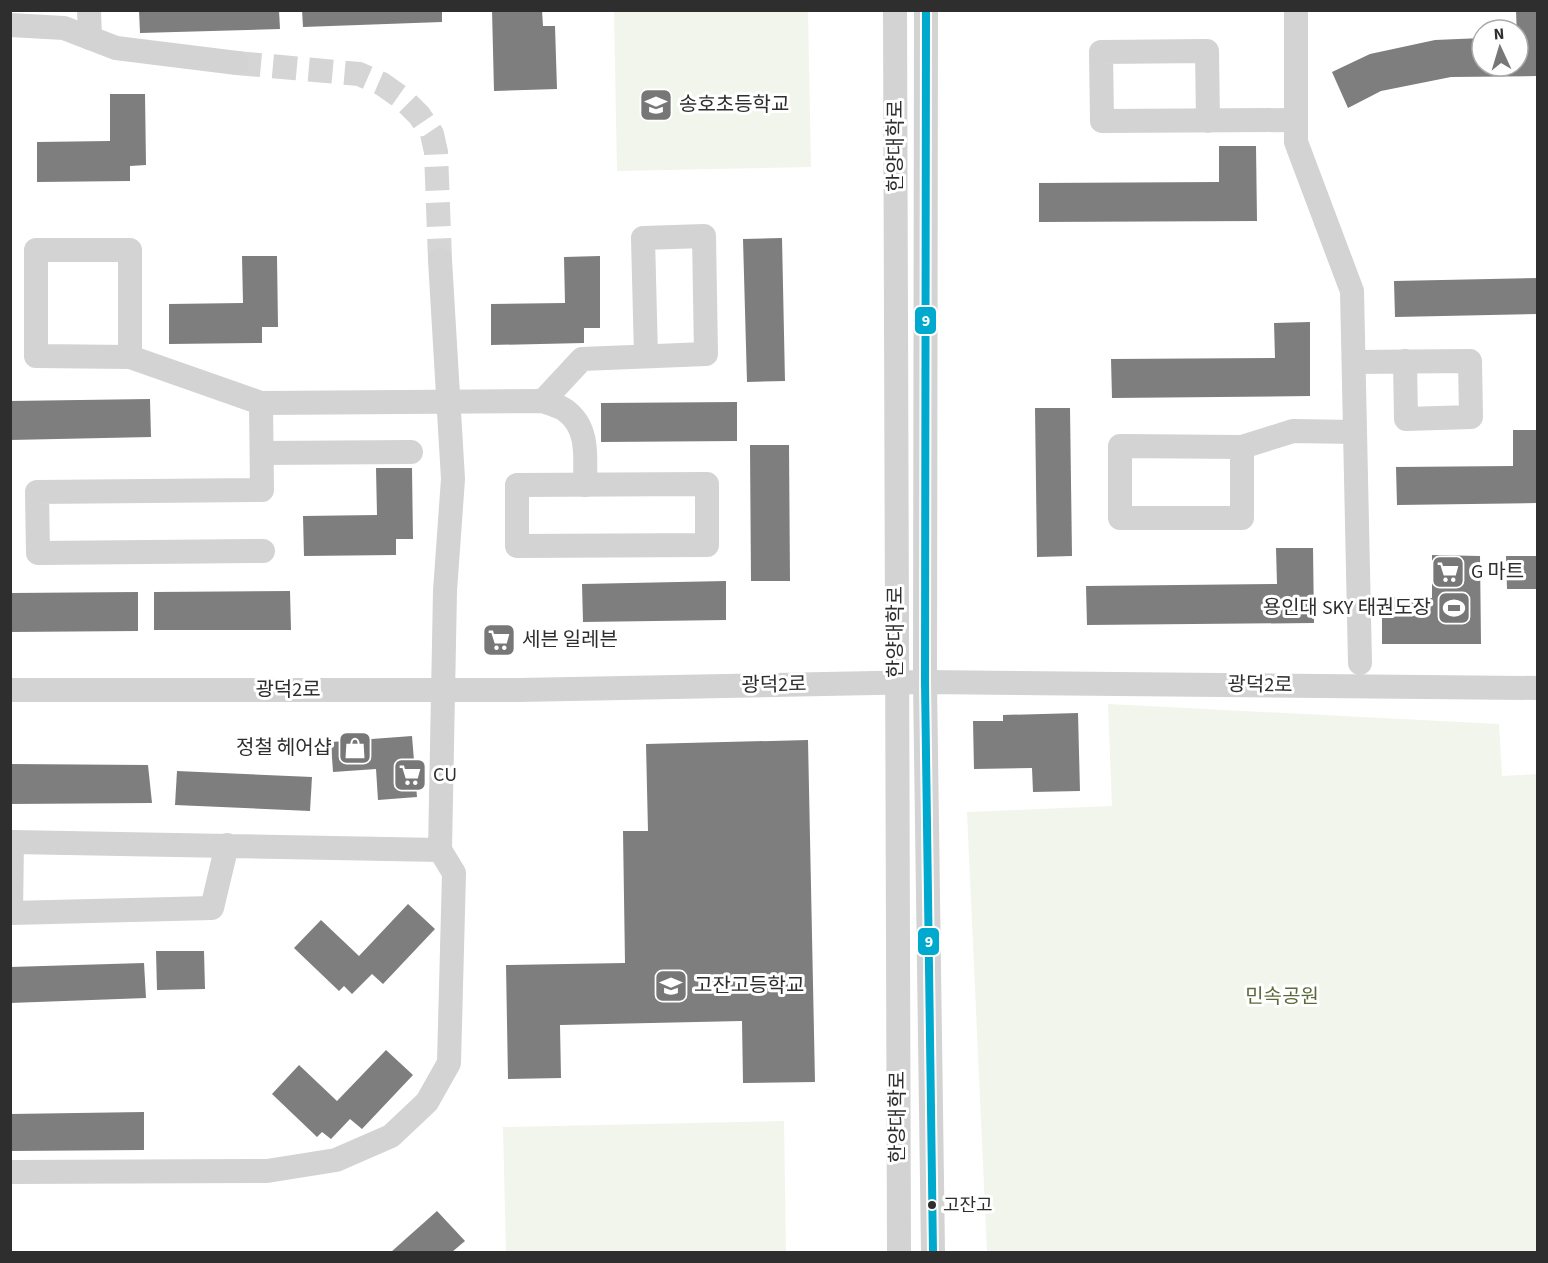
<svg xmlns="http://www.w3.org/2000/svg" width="1548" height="1263" viewBox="0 0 1548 1263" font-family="'Source Sans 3','Noto Sans KR',sans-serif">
<rect width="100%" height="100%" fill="#fff"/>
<!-- green -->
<g fill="#f2f5eb">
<path d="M 614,11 L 808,11 L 811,167 L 617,171 Z"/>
<path d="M 1108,704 L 1499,724 L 1502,776 L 1537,774 L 1537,1252 L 987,1252 L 967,812 L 1112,806 Z"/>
<path d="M 784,1121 L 786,1252 L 506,1252 L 503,1127 Z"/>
</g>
<!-- building -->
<g fill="#7e7e7e">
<path d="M 139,10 L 279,10 L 280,29 L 140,33 Z"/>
<path d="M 302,10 L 442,10 L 442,22 L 303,27 Z"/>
<path d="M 492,10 L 542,10 L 543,26 L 555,26 L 557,89 L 494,91 Z"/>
<path d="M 1516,10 L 1538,10 L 1538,76 L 1451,77 L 1381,91 L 1348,108 L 1332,72 L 1370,54 L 1435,40 L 1482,38 L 1482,66 L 1518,66 Z"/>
<path d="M 110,94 L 145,94 L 146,165 L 130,166 L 130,181 L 37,182 L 37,142 L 110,141 Z"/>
<path d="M 1219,146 L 1256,146 L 1257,221 L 1039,222 L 1039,183 L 1219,182 Z"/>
<path d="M 782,238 L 785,381 L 747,382 L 743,239 Z"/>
<path d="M 242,256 L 277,256 L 278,327 L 262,327 L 262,343 L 169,344 L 169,304 L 243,303 Z"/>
<path d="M 600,256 L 600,328 L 584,328 L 584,343 L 491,345 L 491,304 L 565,303 L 564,257 Z"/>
<path d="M 1538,278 L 1538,314 L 1395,317 L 1394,281 Z"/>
<path d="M 1310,322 L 1310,396 L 1112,398 L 1111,359 L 1275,358 L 1274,323 Z"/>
<path d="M 150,399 L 151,437 L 10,440 L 10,401 Z"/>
<path d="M 737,402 L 737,441 L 601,442 L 601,403 Z"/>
<path d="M 1035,408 L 1070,408 L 1072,556 L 1037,557 Z"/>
<path d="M 1513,430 L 1538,430 L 1538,503 L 1397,505 L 1396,467 L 1513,466 Z"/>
<path d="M 750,445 L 789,445 L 790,581 L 751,581 Z"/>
<path d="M 376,468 L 412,468 L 413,539 L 396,539 L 396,555 L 304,556 L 303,516 L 377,515 Z"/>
<path d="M 1276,548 L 1313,548 L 1314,623 L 1087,625 L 1086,586 L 1277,584 Z"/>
<path d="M 1432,555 L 1480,556 L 1481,644 L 1382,644 L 1382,597 L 1432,598 Z"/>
<path d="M 1506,556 L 1538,556 L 1538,589 L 1507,589 Z"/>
<path d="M 726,581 L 726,620 L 583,622 L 582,584 Z"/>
<path d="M 290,591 L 291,630 L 154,630 L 154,592 Z"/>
<path d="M 138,592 L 138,631 L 10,632 L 10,593 Z"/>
<path d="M 1078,713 L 1080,791 L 1033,792 L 1032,768 L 974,769 L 973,721 L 1003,721 L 1003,715 Z"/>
<path d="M 412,736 L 417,797 L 378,800 L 376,769 L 333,772 L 331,742 Z"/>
<path d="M 808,740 L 815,1082 L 743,1083 L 742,1021 L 560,1025 L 561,1078 L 508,1079 L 506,965 L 625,963 L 623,831 L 648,831 L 646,744 Z"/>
<path d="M 10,764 L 148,765 L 152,803 L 10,804 Z"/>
<path d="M 177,771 L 312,777 L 310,811 L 175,805 Z"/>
<path d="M 408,904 L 435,929 L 383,984 L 372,974 L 352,994 L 344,986 L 339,991 L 294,948 L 321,920 L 359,956 Z"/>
<path d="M 156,951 L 204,951 L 205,989 L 157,990 Z"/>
<path d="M 144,963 L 146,998 L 10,1003 L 10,967 Z"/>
<path d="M 386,1050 L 413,1075 L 362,1129 L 350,1119 L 331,1139 L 322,1132 L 317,1137 L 272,1094 L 299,1065 L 337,1101 Z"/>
<path d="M 144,1112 L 144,1150 L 10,1151 L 10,1114 Z"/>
<path d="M 437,1211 L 465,1241 L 452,1252 L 391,1252 Z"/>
</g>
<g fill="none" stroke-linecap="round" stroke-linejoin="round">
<!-- minor-tunnel -->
<path stroke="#d5d5d5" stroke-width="24" stroke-dasharray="24 12" stroke-linecap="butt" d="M 237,63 L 359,74 L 382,84 L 402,98 L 419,115 L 432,134 L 436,152 L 440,260"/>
<!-- minor -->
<g stroke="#d3d3d3" stroke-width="24">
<path d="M 89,10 L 90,38"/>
<path d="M 895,10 L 899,1252"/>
<path d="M 926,10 L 925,682 L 933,1252"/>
<path d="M 1296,10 L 1296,142 L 1352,291 L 1360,663"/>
<path d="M 10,25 L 64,28 L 116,48 L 237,63"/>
<path d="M 1208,121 L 1207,51 L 1101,52 L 1102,121 L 1296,120"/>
<path d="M 130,357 L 36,356 L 36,250 L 130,250 L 130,357 L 261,403 L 543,401 C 550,404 559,406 565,410 C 590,428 585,458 585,485"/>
<path d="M 1354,362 L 1470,361 L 1471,417 L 1406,419 L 1405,361"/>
<path d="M 543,401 L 582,359 L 706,354 L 704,236 L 643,238 L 646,356"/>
<path d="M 261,403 L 262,490 L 37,492 L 38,553 L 263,551"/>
<path d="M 1242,447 L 1120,446 L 1120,518 L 1242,518 L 1242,447 L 1293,431 L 1355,432"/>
<path d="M 262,453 L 411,452"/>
<path d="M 707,484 L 707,545 L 517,546 L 517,485 Z"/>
<path d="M 10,690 L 519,690 L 925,682 L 1538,688"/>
<path d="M 227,845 L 212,908 L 11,913 L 12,842 L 440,850 L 445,591 L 453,479 L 440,260"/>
<path d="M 10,1172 L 267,1171 L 336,1160 L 391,1136 L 427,1102 L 449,1063 L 454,873 L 440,850"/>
</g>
<!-- bus-1 casing -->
<g stroke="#fff" stroke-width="12">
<path id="bus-1" d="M 926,10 L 925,682 L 933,1252"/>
</g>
<!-- bus-1 -->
<use href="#bus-1" stroke="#00a9ce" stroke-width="8"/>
</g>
<!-- icons -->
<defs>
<g id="school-square" transform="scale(1.725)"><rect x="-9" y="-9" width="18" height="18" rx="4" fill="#777" stroke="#fff"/><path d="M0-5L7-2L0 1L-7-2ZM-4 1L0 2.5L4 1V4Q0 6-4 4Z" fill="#fff"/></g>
<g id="supermarket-square" transform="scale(1.725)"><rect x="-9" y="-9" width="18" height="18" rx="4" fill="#777" stroke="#fff"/><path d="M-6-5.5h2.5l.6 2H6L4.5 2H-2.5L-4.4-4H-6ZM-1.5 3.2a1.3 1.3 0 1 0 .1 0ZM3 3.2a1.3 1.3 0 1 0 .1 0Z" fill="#fff"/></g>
<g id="stadium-square" transform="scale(1.725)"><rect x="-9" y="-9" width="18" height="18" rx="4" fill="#777" stroke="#fff"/><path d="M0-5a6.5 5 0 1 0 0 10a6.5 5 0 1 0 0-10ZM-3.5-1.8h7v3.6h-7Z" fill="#fff"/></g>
<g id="shop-square" transform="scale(1.725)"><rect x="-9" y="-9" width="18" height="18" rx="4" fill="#777" stroke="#fff"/><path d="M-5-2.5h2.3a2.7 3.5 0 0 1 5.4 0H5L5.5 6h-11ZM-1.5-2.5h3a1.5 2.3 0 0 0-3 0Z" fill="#fff"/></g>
</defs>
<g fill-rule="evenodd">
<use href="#school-square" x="656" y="105"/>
<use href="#supermarket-square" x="1448" y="572"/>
<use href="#stadium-square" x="1454" y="608"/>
<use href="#supermarket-square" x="499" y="640"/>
<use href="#shop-square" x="355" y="748"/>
<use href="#supermarket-square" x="410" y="775"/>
<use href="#school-square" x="671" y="986"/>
</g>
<!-- markers -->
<circle fill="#2e2e2e" stroke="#fff" stroke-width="2" cx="932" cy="1205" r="5"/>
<g text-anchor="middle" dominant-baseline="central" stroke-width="6" stroke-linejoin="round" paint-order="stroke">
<!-- bus labels -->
<g font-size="18" fill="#2e2e2e" stroke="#fff" text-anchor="start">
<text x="943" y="1205">고잔고</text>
</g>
<!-- poi labels -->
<g font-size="20" fill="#2e2e2e" stroke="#fff" text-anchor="start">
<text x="679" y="105">송호초등학교</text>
<text x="1471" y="572">G 마트</text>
<text x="1431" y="608" text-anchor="end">용인대 SKY 태권도장</text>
<text x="522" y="640">세븐 일레븐</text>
<text x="332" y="748" text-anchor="end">정철 헤어샵</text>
<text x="433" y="775">CU</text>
<text x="694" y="986">고잔고등학교</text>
</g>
<!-- street labels -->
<g font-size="20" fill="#2e2e2e" stroke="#fff">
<text transform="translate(896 146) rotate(-90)">한양대학로</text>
<text transform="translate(896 632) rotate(-90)">한양대학로</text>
<text transform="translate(774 685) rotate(-1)">광덕2로</text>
<text transform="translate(1260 685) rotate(1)">광덕2로</text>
<text x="288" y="690">광덕2로</text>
<text transform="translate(898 1117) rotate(-90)">한양대학로</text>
</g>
<!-- park labels -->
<g font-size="20" fill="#5a6b3a" stroke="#fff">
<text x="1282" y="997">민속공원</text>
</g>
</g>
<g stroke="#fff" stroke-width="2">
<rect x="914" y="306" width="23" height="29" rx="6" fill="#00a9ce"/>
<rect x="917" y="927" width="23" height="29" rx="6" fill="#00a9ce"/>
</g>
<g font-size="16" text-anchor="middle" font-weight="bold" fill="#fff">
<text x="926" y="326">9</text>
<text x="929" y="947">9</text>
</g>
<!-- border -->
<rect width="1548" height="1263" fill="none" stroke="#2e2e2e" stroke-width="24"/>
<!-- north arrow -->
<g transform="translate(1500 48) rotate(356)"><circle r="28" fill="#ffffff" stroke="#ababab" stroke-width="1.5"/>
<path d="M0-4.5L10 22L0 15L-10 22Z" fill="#777777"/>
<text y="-9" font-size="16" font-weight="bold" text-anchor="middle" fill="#2e2e2e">N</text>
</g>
</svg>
